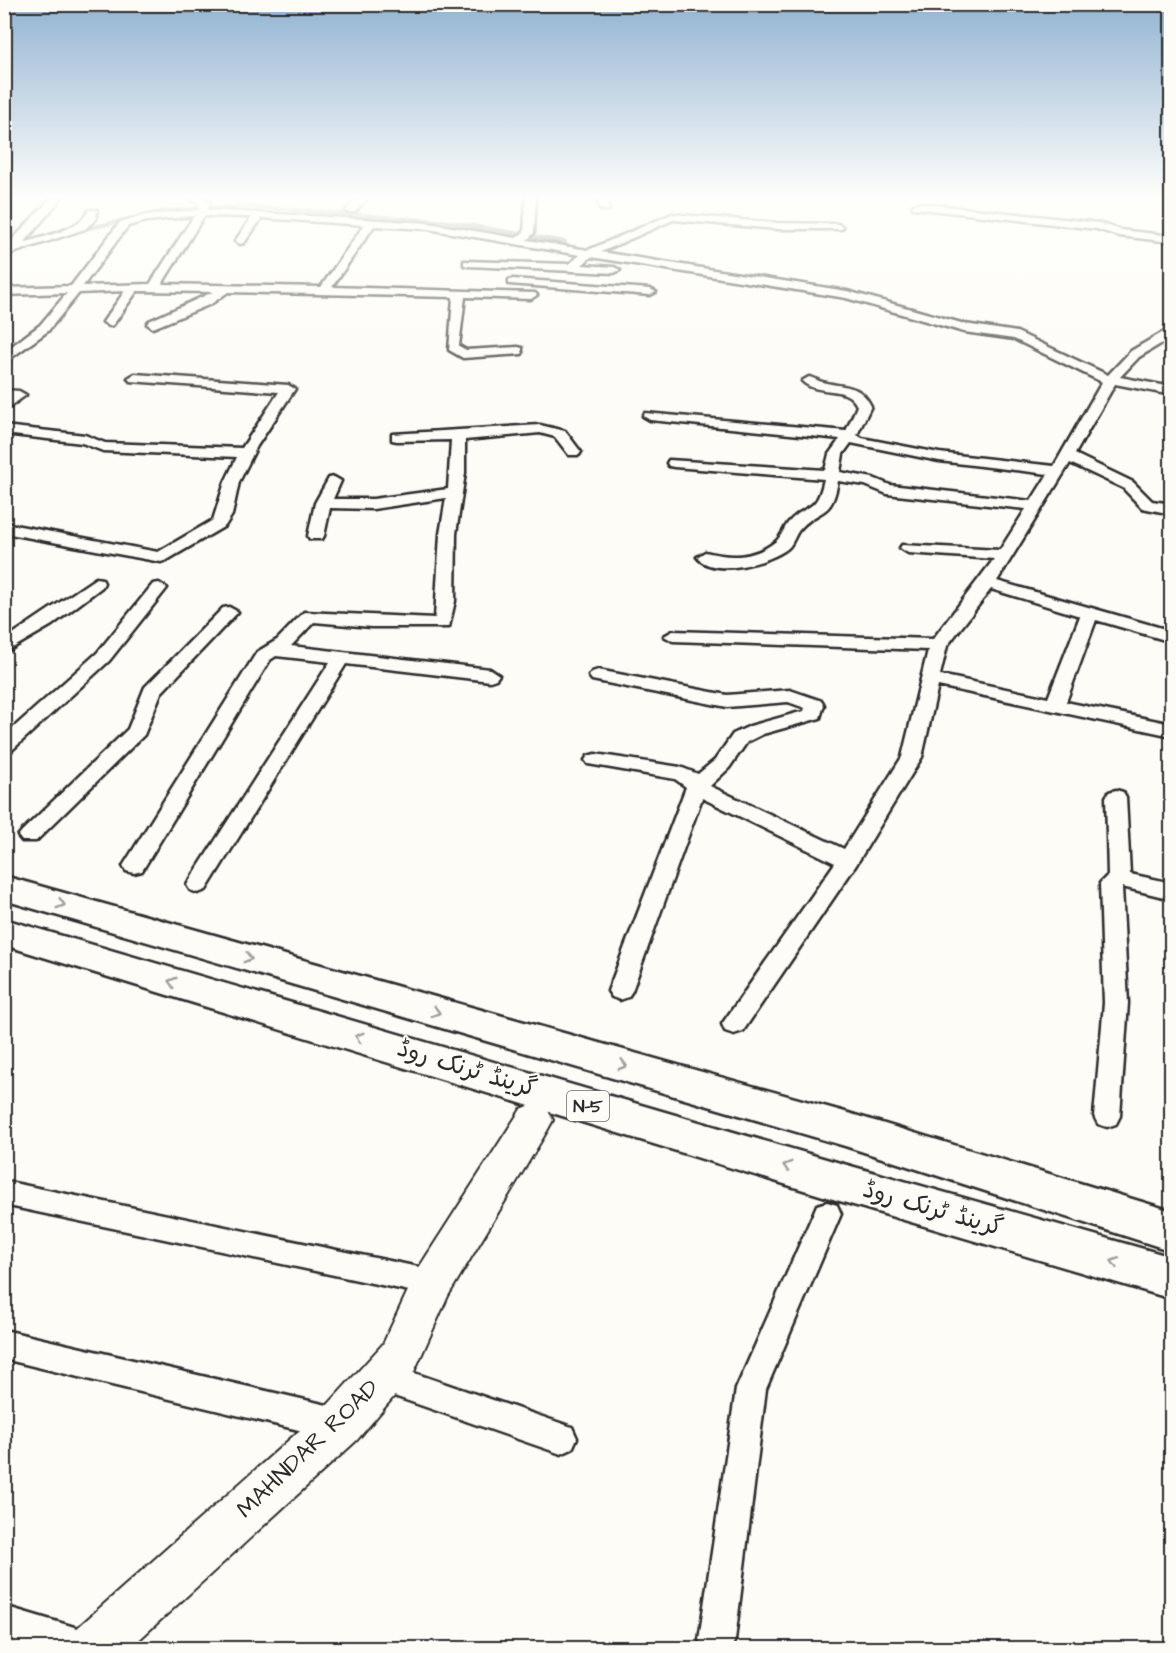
<svg xmlns="http://www.w3.org/2000/svg" width="1176" height="1653" viewBox="0 0 1176 1653" font-family="'Architects Daughter','Playpen Sans Arabic',sans-serif">
<rect width="100%" height="100%" fill="#fdfcf7"/>
<filter id="ink" filterUnits="userSpaceOnUse"><feTurbulence type="fractalNoise" baseFrequency=".0167" numOctaves="2"/><feDisplacementMap in="SourceGraphic" scale="12" xChannelSelector="R" yChannelSelector="G"/><feConvolveMatrix kernelMatrix="1 2 1 2 8 2 1 2 1" color-interpolation-filters="sRGB"/></filter>
<g filter="url(#ink)">
<g fill="none" stroke-linecap="round" stroke-linejoin="round">
<!-- stream -->
<path stroke="#7e7d7b" stroke-width="4" d="M 77,231 L 164,211 L 245,206 L 450,222 L 565,242"/>
<!-- street casing -->
<g stroke="#2b2b2b" stroke-width="5">
<g id="street">
<path d="M 52,197 L 62,197 L 24,243 C 46,235 79,231 89,210 L 97,210 L 96,219 L 85,229 L 4,256 L 4,249 Z"/>
<path d="M 189,197 L 200,197 L 210,203 L 208,210 L 428,223 L 516,238 L 524,232 L 526,197 L 536,197 L 534,233 L 527,240 L 588,250 L 672,214 L 777,223 L 838,224 L 843,227 L 842,229 L 777,229 L 673,220 L 601,252 L 847,291 L 965,324 L 1017,332 L 1108,375 L 1131,351 L 1172,327 L 1172,337 L 1139,357 L 1120,377 L 1172,387 L 1172,395 L 1115,384 L 1075,454 L 1133,482 L 1152,501 L 1172,504 L 1172,514 L 1142,508 L 1123,488 L 1070,463 L 997,581 L 1172,631 L 1172,642 L 1096,620 L 1066,702 L 1172,724 L 1172,736 L 938,686 L 922,757 L 856,865 L 743,1031 L 734,1034 L 725,1031 L 722,1024 L 835,863 L 702,798 L 632,991 L 628,997 L 620,1000 L 612,997 L 608,991 L 686,787 L 675,779 L 588,764 L 585,760 L 588,756 L 595,754 L 680,767 L 698,774 L 715,760 L 733,734 L 750,726 L 804,711 L 805,708 L 788,702 L 727,707 L 592,680 L 589,676 L 592,672 L 598,670 L 727,695 L 790,690 L 822,701 L 824,705 L 820,718 L 763,734 L 747,742 L 729,768 L 710,786 L 844,849 L 902,757 L 928,650 L 673,641 L 664,636 L 673,631 L 933,639 L 994,559 L 908,553 L 900,548 L 902,545 L 1000,550 L 1026,509 L 887,494 L 865,485 L 838,481 C 831,520 821,506 800,529 C 795,534 793,544 788,548 C 770,563 713,578 697,557 L 705,552 C 730,558 753,559 775,542 C 781,538 784,528 788,523 C 808,501 816,515 824,479 L 674,467 L 669,466 L 667,463 L 669,460 L 825,470 L 829,454 L 840,439 L 650,420 L 643,416 L 645,413 L 846,431 L 857,406 C 847,383 818,397 802,381 L 809,377 C 814,378 818,381 822,382 C 844,388 860,383 871,406 L 857,435 L 862,438 L 939,453 L 1054,466 L 1102,382 L 1014,339 L 964,332 L 846,298 L 591,257 L 582,265 L 614,267 L 620,270 L 614,273 L 468,266 L 464,265 L 464,261 L 569,264 L 580,255 L 428,229 L 374,226 L 332,287 L 535,293 L 537,295 L 531,299 L 465,297 L 459,346 L 466,350 L 518,347 L 522,348 L 522,354 L 463,358 L 449,350 L 453,297 L 228,292 L 211,304 L 153,328 L 147,324 L 149,321 L 213,292 L 137,291 L 113,325 L 109,326 L 103,322 L 125,291 L 79,293 L 48,331 L 4,363 L 4,352 L 40,325 L 67,293 L 4,295 L 4,288 L 71,286 L 120,222 L 146,215 L 198,210 L 200,206 ZM 194,216 L 150,284 L 83,286 L 128,226 L 147,221 ZM 204,216 L 252,217 L 235,241 L 240,244 L 244,243 L 262,218 L 364,225 L 321,287 L 162,284 ZM 851,443 L 939,461 L 1048,474 L 1031,501 L 890,485 L 873,478 L 840,472 L 843,454 ZM 991,589 L 1080,616 L 1048,698 L 940,675 L 947,646 Z"/>
<path d="M 358,197 L 368,197 L 355,212 L 347,212 L 346,210 Z"/>
<path d="M 596,197 L 606,197 L 609,210 L 601,210 Z"/>
<path d="M 917,203 L 1099,223 L 1121,230 L 1172,236 L 1172,242 L 1119,236 L 1097,229 L 913,208 L 912,206 Z"/>
<path d="M 513,279 L 650,289 L 656,292 L 650,295 L 509,284 L 509,280 Z"/>
<path d="M 135,374 L 288,385 L 295,389 L 257,446 L 239,482 L 232,515 L 225,526 L 167,560 L 161,562 L 4,533 L 4,523 L 158,552 L 213,520 L 225,482 L 237,457 L 103,451 L 82,443 L 4,434 L 4,426 L 85,435 L 105,443 L 242,448 L 279,392 L 130,381 L 128,378 Z"/>
<path d="M 4,390 L 19,391 L 26,395 L 4,411 L 7,398 Z"/>
<path d="M 540,425 L 565,431 L 581,452 L 579,455 L 569,455 L 555,437 L 540,433 L 465,440 L 465,473 L 456,534 L 455,601 L 449,627 L 371,627 L 314,622 L 291,646 L 490,669 L 499,675 L 496,679 L 490,681 L 346,664 L 206,890 L 198,893 L 190,890 L 187,885 L 190,880 L 330,662 L 276,656 L 270,660 L 142,871 L 134,873 L 126,871 L 123,866 L 257,652 L 277,640 L 304,612 L 435,618 L 440,534 L 446,498 L 373,509 L 330,508 L 324,536 L 322,539 L 310,539 L 308,536 L 315,503 L 329,478 L 334,477 L 341,481 L 333,499 L 373,499 L 448,489 L 451,440 L 397,441 L 392,440 L 392,434 Z"/>
<path d="M 96,578 L 102,579 L 104,583 L 102,587 L 52,625 L 4,653 L 4,640 Z"/>
<path d="M 159,583 L 167,588 L 109,661 L 11,751 L 4,753 L 4,736 L 97,653 L 153,584 Z"/>
<path d="M 229,607 L 238,612 L 161,693 L 144,735 L 36,841 L 22,841 L 18,836 L 22,831 L 128,729 L 145,687 L 223,608 Z"/>
<path d="M 1116,790 L 1123,792 L 1126,797 L 1130,874 L 1172,883 L 1172,899 L 1122,887 L 1128,1003 L 1120,1116 L 1116,1124 L 1107,1127 L 1098,1124 L 1094,1116 L 1104,1003 L 1100,883 L 1108,875 L 1106,797 L 1109,792 Z"/>
<path d="M 4,1181 L 433,1270 L 443,1274 L 447,1283 L 443,1292 L 433,1296 L 4,1205 Z"/>
<path d="M 827,1202 L 837,1205 L 841,1214 L 766,1389 L 735,1640 L 731,1648 L 703,1648 L 699,1640 L 736,1389 L 817,1205 Z"/>
<path d="M 4,1330 L 340,1408 L 351,1413 L 356,1424 L 351,1435 L 340,1440 L 4,1359 Z"/>
<path d="M 382,1362 L 572,1427 L 577,1438 L 572,1449 L 561,1454 L 371,1388 L 367,1377 L 371,1366 Z"/>
<path d="M 4,1606 L 101,1635 L 105,1648 L 31,1648 L 4,1641 Z"/>
</g>
</g>
<!-- secondary casing -->
<g stroke="#2b2b2b" stroke-width="4">
<path id="secondary" d="M 534,1104 L 547,1109 L 553,1120 L 547,1131 L 448,1296 L 413,1374 L 357,1440 L 130,1648 L 68,1648 L 75,1630 L 325,1408 L 383,1344 L 418,1269 L 521,1109 Z"/>
</g>
<!-- highway casing -->
<g stroke="#2b2b2b" stroke-width="5">
<g id="highway">
<path d="M 4,876 L 845,1112 L 1172,1211 L 1172,1251 L 845,1146 L 4,900 Z"/>
<path d="M 4,919 L 833,1161 L 1172,1257 L 1172,1299 L 833,1199 L 4,945 Z"/>
</g>
</g>
<!-- street -->
<use href="#street" fill="#fdfcf7" fill-rule="evenodd"/>
<!-- secondary -->
<use href="#secondary" fill="#fdfcf7" fill-rule="evenodd"/>
<!-- highway -->
<use href="#highway" fill="#fdfcf7" fill-rule="evenodd"/>
</g>
<!-- one-way arrows -->
<defs><path id="oneway-chevron" d="M-2-3.5L2.5 0L-2 3.5" fill="none" stroke-width="1.6" stroke-linecap="round" stroke-linejoin="round" transform="scale(1.5)"/></defs>
<g stroke="#9e9e9b">
<use href="#oneway-chevron" transform="translate(61 904) rotate(16)"/>
<use href="#oneway-chevron" transform="translate(248 958) rotate(16)"/>
<use href="#oneway-chevron" transform="translate(172 982) rotate(-163)"/>
<use href="#oneway-chevron" transform="translate(436 1012) rotate(16)"/>
<use href="#oneway-chevron" transform="translate(359 1037) rotate(-163)"/>
<use href="#oneway-chevron" transform="translate(623 1065) rotate(16)"/>
<use href="#oneway-chevron" transform="translate(787 1166) rotate(-163)"/>
<use href="#oneway-chevron" transform="translate(1115 1262) rotate(-163)"/>
</g>
</g>
<!-- sky -->
<linearGradient id="sky" x2="0" y2="1"><stop stop-color="#93b4d2"/><stop offset="0.46" stop-color="#fefefb"/><stop offset="1" stop-color="#fefefb" stop-opacity="0"/></linearGradient>
<rect width="1176" height="428" fill="url(#sky)"/>
<g text-anchor="middle" dominant-baseline="central" stroke-width="4.5" stroke-linejoin="round" paint-order="stroke">
<!-- shield labels -->
<rect fill="#fdfcf7" stroke="#6a6a68" stroke-width="1.5" x="567" y="1091" width="42" height="30" rx="4.5"/>
<g font-size="18" font-weight="bold" fill="#2b2b2b">
<text x="588" y="1106">N-5</text>
</g>
<!-- near-street labels -->
<g font-size="24" fill="#2b2b2b" stroke="#fdfcf7">
<text transform="translate(467 1069) rotate(17)">گرینڈ ٹرنک روڈ</text>
<text transform="translate(933 1209) rotate(16)">گرینڈ ٹرنک روڈ</text>
<text transform="translate(308 1449) rotate(-44)">MAHNDAR ROAD</text>
</g>
</g>
<!-- margin -->
<rect width="1176" height="1653" fill="none" stroke="#fdfcf7" stroke-width="24"/>
<rect x="12" y="12" width="1152" height="1629" fill="none" stroke="#2b2b2b" stroke-width="2" filter="url(#ink)"/>
</svg>
